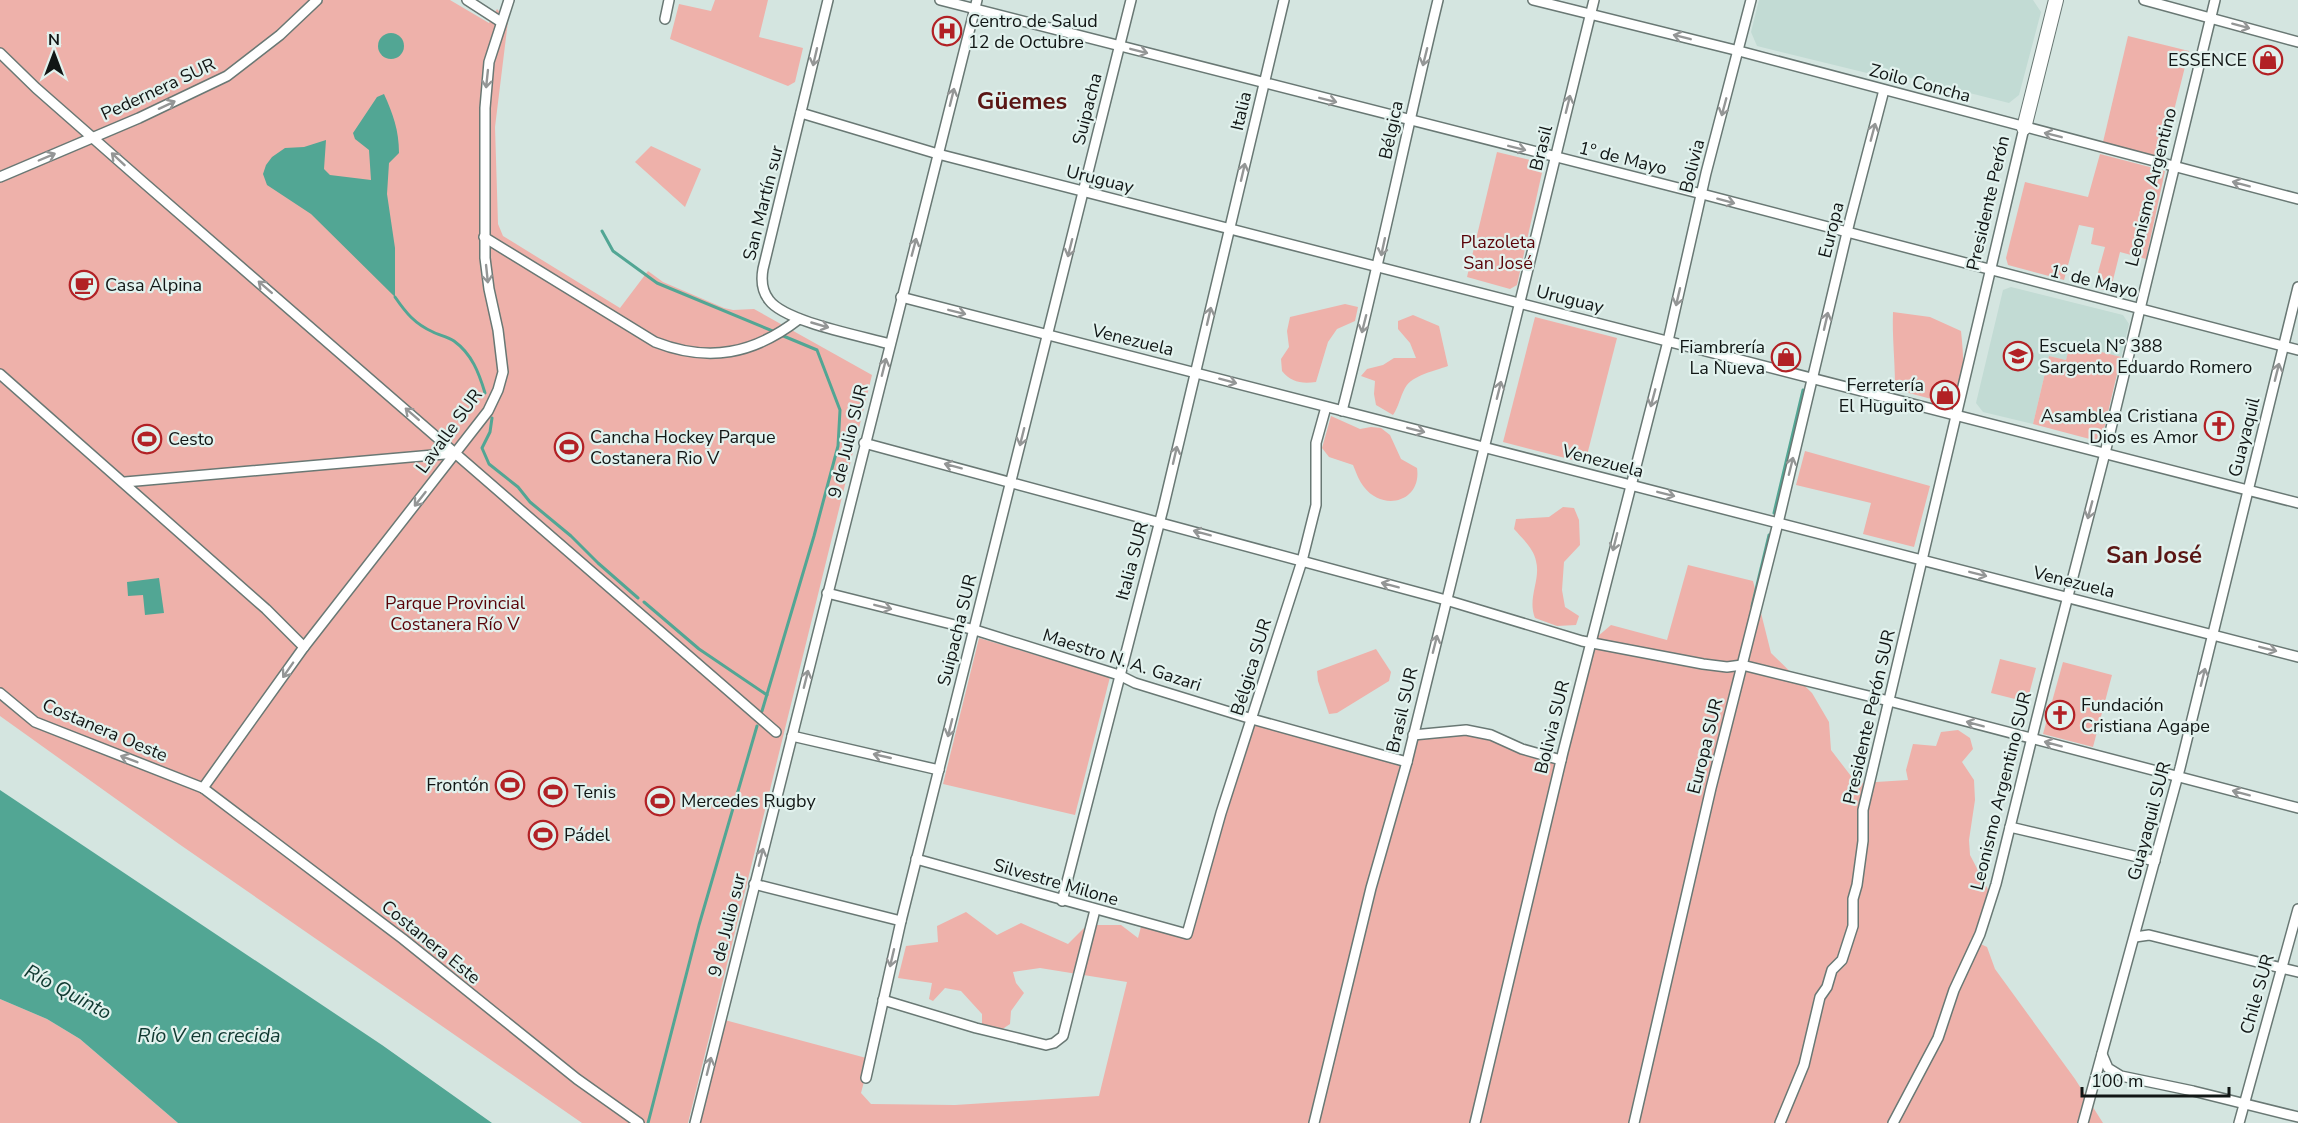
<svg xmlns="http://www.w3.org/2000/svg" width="2298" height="1123" viewBox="0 0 2298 1123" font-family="'Nunito Sans',sans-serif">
<rect width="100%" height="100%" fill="#d4e5e0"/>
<!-- built -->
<g fill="#c2dbd4">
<path d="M 1759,0 L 2033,0 L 2041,12 L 2019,95 L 2009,103 L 1875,69 L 1867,73 L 1757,46 L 1751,32 Z"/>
<path d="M 2011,287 L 2123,315 L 2129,324 L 2121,357 L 2070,345 L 2066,360 L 2049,356 L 2033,424 L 1983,412 L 1976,403 L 2003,290 Z"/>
</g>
<!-- green -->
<g fill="#eeb1aa">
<path d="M 0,0 L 450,0 L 489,23 L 497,9 L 508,21 L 495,127 L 498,224 L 503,236 L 620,308 L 648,271 L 663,282 L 724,308 L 733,310 L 754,309 L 872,375 L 688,1123 L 582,1123 L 179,844 L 0,716 Z"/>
<path d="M 715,0 L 768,0 L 759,37 L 803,48 L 795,82 L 788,86 L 670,39 L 679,4 L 711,11 Z"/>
<path d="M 2128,36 L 2189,51 L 2162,158 L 2103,142 Z"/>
<path d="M 651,146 L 701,169 L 685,207 L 635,162 Z"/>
<path d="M 1497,152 L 1534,161 L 1543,168 L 1517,285 L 1510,289 L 1467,277 Z"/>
<path d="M 2100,154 L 2165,171 L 2146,259 L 2120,252 L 2110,292 L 2094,287 L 2105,247 L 2091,244 L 2094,228 L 2079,225 L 2064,280 L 2008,265 L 2006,258 L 2025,182 L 2088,197 Z"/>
<path d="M 1345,304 L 1358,307 L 1355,321 L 1337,329 L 1328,342 L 1316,382 C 1301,384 1291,382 1282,371 L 1281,359 L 1289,347 L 1287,331 L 1290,317 Z"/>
<path d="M 1893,312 L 1930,317 L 1961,331 C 1963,352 1968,388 1950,404 L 1909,393 L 1895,385 C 1895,360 1892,336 1893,312 Z"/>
<path d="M 1413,315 L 1439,326 L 1448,366 C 1435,371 1412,375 1405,388 C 1400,397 1399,406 1393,415 L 1376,405 L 1374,394 L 1375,381 L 1361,376 L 1367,369 L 1383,365 L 1394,358 L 1416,358 L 1410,343 L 1398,329 L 1398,321 Z"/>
<path d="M 1535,317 L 1617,338 L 1585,463 L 1503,442 Z"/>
<path d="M 2070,344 L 2121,357 L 2101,442 L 2033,424 L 2049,356 L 2066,360 Z"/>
<path d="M 1331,416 L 1360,429 L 1371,427 L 1381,428 L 1390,435 L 1401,459 L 1417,468 C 1422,502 1383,512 1364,487 C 1359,481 1356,472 1353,465 L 1329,457 L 1322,448 Z"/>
<path d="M 1805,451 L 1930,486 L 1914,547 L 1863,534 L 1871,503 L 1796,485 Z"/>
<path d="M 1563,507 L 1574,508 L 1579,520 L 1580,545 L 1564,562 L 1562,590 L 1565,607 L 1579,616 L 1576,625 L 1557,626 L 1535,618 C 1527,598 1541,580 1536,561 C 1534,549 1522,538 1514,529 L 1516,519 L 1549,517 Z"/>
<path d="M 1688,565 L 1753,581 L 1771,653 L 1812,693 L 1829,722 L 1831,750 L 1854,780 L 1860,783 L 1908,780 L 1906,770 L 1913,744 L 1936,746 L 1941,732 L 1958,730 L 1970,738 L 1973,749 L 1962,762 L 1974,780 L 1975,800 L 1969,840 L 1970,855 L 1992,897 L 1977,937 L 1970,939 L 1987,947 L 1995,969 L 2075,1079 L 2103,1123 L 695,1123 L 721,1019 L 870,1059 L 861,1093 L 871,1104 L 955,1105 L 1099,1096 L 1127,982 L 1040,968 L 1013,972 L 1016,983 L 1024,993 L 1011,1011 L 1010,1024 L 1001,1030 L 982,1024 L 982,1014 L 961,991 L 945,988 L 933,1001 L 929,999 L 932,983 L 898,978 L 906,946 L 938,942 L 937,926 L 966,912 L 997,935 L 1021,923 L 1068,944 L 1084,928 L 1097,925 L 1121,925 L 1138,938 L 1142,923 L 1187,934 L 1252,719 L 1407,762 L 1413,735 L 1466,730 L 1559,759 L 1590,643 L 1611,625 L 1667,640 Z"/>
<path d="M 979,638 L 1110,677 L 1075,815 L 943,784 Z"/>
<path d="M 1376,649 L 1391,672 L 1389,681 L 1337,713 L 1329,714 L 1318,681 L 1317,671 Z"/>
<path d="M 2000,659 L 2036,668 L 2027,702 L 1991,693 Z"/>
<path d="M 2063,662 L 2112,675 L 2093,747 L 2043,734 Z"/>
<path d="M 0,999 L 47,1019 L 80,1039 L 178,1123 L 0,1123 Z"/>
</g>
<!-- water -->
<g fill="#52a694">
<circle cx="391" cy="46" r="13"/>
<path d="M 384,94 C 393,114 399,130 399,153 L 389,163 L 387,194 L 395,248 L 395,297 L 311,214 L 267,185 L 263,174 L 266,165 L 272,157 L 285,148 L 304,147 L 326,140 L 324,169 L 330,175 L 371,180 L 369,150 L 355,139 L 353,133 L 377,97 Z"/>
<path d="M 159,578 L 164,613 L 145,615 L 143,595 L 128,596 L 127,582 Z"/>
<path d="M 0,790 L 382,1045 L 492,1123 L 178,1123 L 80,1039 L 47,1019 L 0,999 Z"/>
</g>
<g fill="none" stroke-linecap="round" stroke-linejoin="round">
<!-- stream -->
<g stroke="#52a694" stroke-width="3">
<path d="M 602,231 L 613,251 L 657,283 L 775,332"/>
<path d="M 395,297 C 406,313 415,324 433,332 C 439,335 448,337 454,341 C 472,354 479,373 485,393"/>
<path d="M 492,418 L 490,432 L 482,448 L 489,464 L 518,487 L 530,502 L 571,536 L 598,563 L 638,598"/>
<path d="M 1774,513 L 1803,390"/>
<path d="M 644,602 L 699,649 L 767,695"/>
<path d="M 1752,606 L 1769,535"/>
<path d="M 762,711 L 814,536 L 838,446 L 840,410 L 817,350 L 781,335"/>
<path d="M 648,1123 L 699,925 L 757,726"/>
</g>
<!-- street casing -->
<g stroke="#697874" stroke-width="12">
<g id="street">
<path d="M 467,0 L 501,22"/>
<path d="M 828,0 L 763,269 C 761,280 762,291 769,300 C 785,322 862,336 890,344"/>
<path d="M 940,0 L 1702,194 L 2298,350"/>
<path d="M 1533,0 L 1739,51 L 2298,199"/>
<path d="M 2144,0 L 2298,42"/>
<path d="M 665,19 L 669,0"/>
<path d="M 0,53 L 36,88 L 143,182 L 776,732"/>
<path d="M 801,113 L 938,154 L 2298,503"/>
<path d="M 0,177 L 139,118 L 227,76 L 280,35 L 317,0"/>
<path d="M 484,237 L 655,342 C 709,363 754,354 799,319"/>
<path d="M 901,297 L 2298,657"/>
<path d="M 0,374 L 266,609 L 304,647"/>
<path d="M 1342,411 C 1377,275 1405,137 1438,0"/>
<path d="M 864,443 L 1446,600 L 1582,641 L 1703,664 L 1727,667 L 1742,665 L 1889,701 L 2298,808"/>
<path d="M 125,482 L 456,453"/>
<path d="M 827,593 L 975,630 L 1119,675 L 1135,683 L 1252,719 L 1407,762"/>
<path d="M 0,693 L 35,722 L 203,788 L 403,939 L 577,1079 L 639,1123"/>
<path d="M 1413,735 L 1466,730 L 1491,735 L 1522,749 L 1561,760"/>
<path d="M 792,736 L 939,770"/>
<path d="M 203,788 L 304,647 L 488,411 L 498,390 L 503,372 L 498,330 L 489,289 L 485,258 L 485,108 L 489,62 L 509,0"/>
<path d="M 2010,827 L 2155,861"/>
<path d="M 916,859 L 1187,934 L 1221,813 L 1302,561 L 1316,505 L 1316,443 L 1326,407"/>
<path d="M 754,884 L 901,921"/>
<path d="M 1062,901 L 1163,509 L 1284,0"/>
<path d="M 2135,937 L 2149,935 L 2298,972"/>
<path d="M 883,1000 L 976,1028 L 1046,1045 L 1054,1043 L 1063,1036 L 1095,910"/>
<path d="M 2102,1054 L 2108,1068 L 2121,1076 L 2193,1091 L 2298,1117"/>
<path d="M 866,1078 L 901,921 L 1131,0"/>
<path d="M 695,1123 L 977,0"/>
<path d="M 1314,1123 L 1371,888 L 1407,762 L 1594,0"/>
<path d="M 1475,1123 L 1563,752 L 1668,341 L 1706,173 L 1751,0"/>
<path d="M 1634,1123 L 1711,788 L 1778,523 L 1850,220 L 1884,90"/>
<path d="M 1780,1123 L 1804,1065 L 1820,997 L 1827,987 L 1832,970 L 1842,960 L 1853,926 L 1853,899 L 1857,885 L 1863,841 L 1863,810 L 2024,128"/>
<path d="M 1893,1123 L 1938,1038 L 1954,990 L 1980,934 L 1996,884 L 2045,685 L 2105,453 L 2215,0"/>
<path d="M 2083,1123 L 2180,768 L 2298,287"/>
<path d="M 2239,1123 L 2298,909"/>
</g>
</g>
<!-- secondary casing -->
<g stroke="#697874" stroke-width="16">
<path id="secondary" d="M 2024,128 L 2056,0"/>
</g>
<!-- street -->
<use href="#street" stroke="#fff" stroke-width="9"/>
<!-- secondary -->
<use href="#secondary" stroke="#fff" stroke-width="14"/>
</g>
<!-- one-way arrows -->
<defs><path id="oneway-shaft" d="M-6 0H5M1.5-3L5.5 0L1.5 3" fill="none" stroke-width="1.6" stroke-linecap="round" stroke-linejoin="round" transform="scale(1.5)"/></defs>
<g stroke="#949696">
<use href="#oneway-shaft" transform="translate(2241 26) rotate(15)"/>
<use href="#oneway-shaft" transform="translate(1682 37) rotate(-166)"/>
<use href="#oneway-shaft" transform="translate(1139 51) rotate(14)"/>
<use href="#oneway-shaft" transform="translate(815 57) rotate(103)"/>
<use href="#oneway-shaft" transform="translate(1425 57) rotate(104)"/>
<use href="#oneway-shaft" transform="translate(487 79) rotate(96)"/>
<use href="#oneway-shaft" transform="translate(952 97) rotate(-76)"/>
<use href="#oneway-shaft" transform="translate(1328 100) rotate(14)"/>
<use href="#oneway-shaft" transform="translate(1568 104) rotate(-76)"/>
<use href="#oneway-shaft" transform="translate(167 105) rotate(-25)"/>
<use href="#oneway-shaft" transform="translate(1724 107) rotate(105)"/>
<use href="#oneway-shaft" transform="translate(1873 132) rotate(-75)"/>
<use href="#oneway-shaft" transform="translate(2053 135) rotate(-166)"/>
<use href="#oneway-shaft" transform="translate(1517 148) rotate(14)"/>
<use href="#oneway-shaft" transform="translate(47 157) rotate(-23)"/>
<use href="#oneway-shaft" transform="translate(118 159) rotate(-137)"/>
<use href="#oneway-shaft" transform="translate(1243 172) rotate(-77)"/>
<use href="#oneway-shaft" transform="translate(2241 184) rotate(-165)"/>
<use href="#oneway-shaft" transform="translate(1726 201) rotate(15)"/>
<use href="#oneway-shaft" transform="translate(914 247) rotate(-75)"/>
<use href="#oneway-shaft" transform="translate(1383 247) rotate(102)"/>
<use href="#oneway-shaft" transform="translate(1070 248) rotate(104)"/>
<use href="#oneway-shaft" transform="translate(487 274) rotate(84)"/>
<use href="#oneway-shaft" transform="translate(265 287) rotate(-139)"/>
<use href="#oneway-shaft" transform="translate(1678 297) rotate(103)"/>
<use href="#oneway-shaft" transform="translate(957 312) rotate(14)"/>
<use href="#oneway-shaft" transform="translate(1209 316) rotate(-77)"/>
<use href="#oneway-shaft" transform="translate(1826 321) rotate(-77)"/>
<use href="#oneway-shaft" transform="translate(1364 324) rotate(104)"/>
<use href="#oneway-shaft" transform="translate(820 325) rotate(16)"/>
<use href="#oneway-shaft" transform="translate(884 367) rotate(-76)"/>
<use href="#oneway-shaft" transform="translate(2277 372) rotate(-76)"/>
<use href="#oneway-shaft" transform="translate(1228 381) rotate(15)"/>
<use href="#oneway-shaft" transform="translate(1499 390) rotate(-76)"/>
<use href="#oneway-shaft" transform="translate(1653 398) rotate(105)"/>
<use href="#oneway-shaft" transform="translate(412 414) rotate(-139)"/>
<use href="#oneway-shaft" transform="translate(1416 430) rotate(14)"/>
<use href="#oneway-shaft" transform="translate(1022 437) rotate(104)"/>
<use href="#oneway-shaft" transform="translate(1175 455) rotate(-77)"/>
<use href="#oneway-shaft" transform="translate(953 466) rotate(-165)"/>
<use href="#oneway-shaft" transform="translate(1791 466) rotate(-76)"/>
<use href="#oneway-shaft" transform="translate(1666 494) rotate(14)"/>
<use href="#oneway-shaft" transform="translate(420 499) rotate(128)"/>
<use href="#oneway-shaft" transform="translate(2090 510) rotate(105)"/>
<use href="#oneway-shaft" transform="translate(1202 533) rotate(-165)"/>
<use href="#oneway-shaft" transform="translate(1615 542) rotate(104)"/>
<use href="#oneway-shaft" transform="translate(1978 574) rotate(14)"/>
<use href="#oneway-shaft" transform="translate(1390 585) rotate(-165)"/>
<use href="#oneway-shaft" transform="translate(883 607) rotate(14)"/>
<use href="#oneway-shaft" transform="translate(1435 644) rotate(-76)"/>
<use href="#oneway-shaft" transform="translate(2268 649) rotate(14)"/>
<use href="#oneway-shaft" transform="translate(288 670) rotate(125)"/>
<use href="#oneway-shaft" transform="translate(2203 677) rotate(-76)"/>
<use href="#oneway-shaft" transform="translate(806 679) rotate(-76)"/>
<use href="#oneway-shaft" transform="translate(1975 724) rotate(-165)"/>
<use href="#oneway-shaft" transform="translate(950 728) rotate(104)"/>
<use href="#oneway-shaft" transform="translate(2053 744) rotate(-165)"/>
<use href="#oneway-shaft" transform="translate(882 756) rotate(-167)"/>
<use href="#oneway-shaft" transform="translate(129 759) rotate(-159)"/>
<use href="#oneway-shaft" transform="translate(2241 793) rotate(-165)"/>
<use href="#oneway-shaft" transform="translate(761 857) rotate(-76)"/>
<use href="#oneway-shaft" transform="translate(892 958) rotate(103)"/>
<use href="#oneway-shaft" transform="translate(709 1066) rotate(-76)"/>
</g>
<!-- icons -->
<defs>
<g id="hospital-ring" transform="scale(1.5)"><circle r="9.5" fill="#e2f2ee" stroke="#b22125" stroke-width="1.5"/><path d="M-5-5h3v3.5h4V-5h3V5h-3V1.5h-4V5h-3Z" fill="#b22125"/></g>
<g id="shop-ring" transform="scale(1.5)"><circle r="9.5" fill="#e2f2ee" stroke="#b22125" stroke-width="1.5"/><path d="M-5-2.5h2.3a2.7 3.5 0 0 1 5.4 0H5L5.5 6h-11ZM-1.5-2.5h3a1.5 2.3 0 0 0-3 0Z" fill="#b22125"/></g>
<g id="cafe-ring" transform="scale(1.5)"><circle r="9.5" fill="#e2f2ee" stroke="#b22125" stroke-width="1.5"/><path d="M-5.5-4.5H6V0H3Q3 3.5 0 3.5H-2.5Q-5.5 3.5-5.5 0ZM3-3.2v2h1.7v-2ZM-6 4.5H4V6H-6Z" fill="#b22125"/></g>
<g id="school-ring" transform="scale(1.5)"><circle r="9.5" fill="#e2f2ee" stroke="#b22125" stroke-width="1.5"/><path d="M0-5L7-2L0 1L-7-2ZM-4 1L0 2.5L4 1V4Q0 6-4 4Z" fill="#b22125"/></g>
<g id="church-ring" transform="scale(1.5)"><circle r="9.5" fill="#e2f2ee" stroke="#b22125" stroke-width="1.5"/><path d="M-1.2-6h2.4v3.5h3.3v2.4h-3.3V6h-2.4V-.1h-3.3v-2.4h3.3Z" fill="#b22125"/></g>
<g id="stadium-ring" transform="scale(1.5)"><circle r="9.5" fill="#e2f2ee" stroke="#b22125" stroke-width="1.5"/><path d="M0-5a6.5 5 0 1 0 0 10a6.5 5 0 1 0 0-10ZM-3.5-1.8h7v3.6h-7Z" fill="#b22125"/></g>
</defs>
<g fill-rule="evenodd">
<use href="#hospital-ring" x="947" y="31"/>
<use href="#shop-ring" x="2268" y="60"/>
<use href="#cafe-ring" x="84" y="285"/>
<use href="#school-ring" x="2018" y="356"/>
<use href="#shop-ring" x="1786" y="357"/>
<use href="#shop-ring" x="1945" y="395"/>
<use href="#church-ring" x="2219" y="426"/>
<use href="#stadium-ring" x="147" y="439"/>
<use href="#stadium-ring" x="569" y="447"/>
<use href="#church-ring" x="2060" y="715"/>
<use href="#stadium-ring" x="510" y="785"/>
<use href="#stadium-ring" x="553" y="792"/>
<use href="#stadium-ring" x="660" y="801"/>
<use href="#stadium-ring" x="543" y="835"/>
</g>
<g text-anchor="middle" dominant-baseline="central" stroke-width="4.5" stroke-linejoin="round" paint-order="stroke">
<!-- poi labels -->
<g font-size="18" fill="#111615" stroke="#e2f2ee" text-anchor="start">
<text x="968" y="21">Centro de Salud<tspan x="968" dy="21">12 de Octubre</tspan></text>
<text x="2247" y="60" text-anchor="end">ESSENCE</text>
<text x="105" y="285">Casa Alpina</text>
<text x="2039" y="346">Escuela N° 388<tspan x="2039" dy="21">Sargento Eduardo Romero</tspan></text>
<text x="1765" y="347" text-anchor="end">Fiambrería<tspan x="1765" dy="21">La Nueva</tspan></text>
<text x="1924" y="385" text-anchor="end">Ferretería<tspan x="1924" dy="21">El Huguito</tspan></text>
<text x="2198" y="416" text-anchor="end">Asamblea Cristiana<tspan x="2198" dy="21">Dios es Amor</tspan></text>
<text x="590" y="437">Cancha Hockey Parque<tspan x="590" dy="21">Costanera Rio V</tspan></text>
<text x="168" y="439">Cesto</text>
<text x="2081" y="705">Fundación<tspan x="2081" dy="21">Cristiana Agape</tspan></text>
<text x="489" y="785" text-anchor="end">Frontón</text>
<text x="574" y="792">Tenis</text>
<text x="681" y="801">Mercedes Rugby</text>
<text x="564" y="835">Pádel</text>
</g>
<!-- street labels -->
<g font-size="18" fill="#111615" stroke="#e2f2ee">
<text transform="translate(1920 83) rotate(15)">Zoilo Concha</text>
<text transform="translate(158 89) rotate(-25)">Pedernera SUR</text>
<text transform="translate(1087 109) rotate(-76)">Suipacha</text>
<text transform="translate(1241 111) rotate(-77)">Italia</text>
<text transform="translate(1391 130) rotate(-78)">Bélgica</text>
<text transform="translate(1541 148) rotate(-76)">Brasil</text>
<text transform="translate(1623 158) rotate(14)">1º de Mayo</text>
<text transform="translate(1692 166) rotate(-76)">Bolivia</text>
<text transform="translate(1100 179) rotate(14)">Uruguay</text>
<text transform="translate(2151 187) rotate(-76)">Leonismo Argentino</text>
<text transform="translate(763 203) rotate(-76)">San Martín sur</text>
<text transform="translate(1988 203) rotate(-77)">Presidente Perón</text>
<text transform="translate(1831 230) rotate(-76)">Europa</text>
<text transform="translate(2094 281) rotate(14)">1º de Mayo</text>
<text transform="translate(1570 299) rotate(14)">Uruguay</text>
<text transform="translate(1133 340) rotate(14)">Venezuela</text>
<text transform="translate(449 431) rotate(-54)">Lavalle SUR</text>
<text transform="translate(2244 437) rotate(-76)">Guayaquil</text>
<text transform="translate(848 441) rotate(-76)">9 de Julio SUR</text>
<text transform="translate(1603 461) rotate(15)">Venezuela</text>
<text transform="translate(1132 561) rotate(-75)">Italia SUR</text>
<text transform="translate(2074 582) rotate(14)">Venezuela</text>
<text transform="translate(957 630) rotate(-76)">Suipacha SUR</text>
<text transform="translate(1122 660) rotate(18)">Maestro N. A. Gazari</text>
<text transform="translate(1251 667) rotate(-73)">Bélgica SUR</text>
<text transform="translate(1402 710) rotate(-77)">Brasil SUR</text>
<text transform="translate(1869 717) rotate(-77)">Presidente Perón SUR</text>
<text transform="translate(1552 727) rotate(-76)">Bolivia SUR</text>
<text transform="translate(105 730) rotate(23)">Costanera Oeste</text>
<text transform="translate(1705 746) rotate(-76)">Europa SUR</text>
<text transform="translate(2001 791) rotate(-76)">Leonismo Argentino SUR</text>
<text transform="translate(2149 821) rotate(-75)">Guayaquil SUR</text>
<text transform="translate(1056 882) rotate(16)">Silvestre Milone</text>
<text transform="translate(727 925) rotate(-76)">9 de Julio sur</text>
<text transform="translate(431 942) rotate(39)">Costanera Este</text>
<text transform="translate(2257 994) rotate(-74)">Chile SUR</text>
</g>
<!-- park labels -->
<g font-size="18" fill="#5a0308" stroke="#e2f2ee">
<text x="1498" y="242">Plazoleta<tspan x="1498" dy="21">San José</tspan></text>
<text x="455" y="603">Parque Provincial<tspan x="455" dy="21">Costanera Río V</tspan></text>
</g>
<!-- water labels -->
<g font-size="20" font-style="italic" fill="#103830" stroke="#e2f2ee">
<text transform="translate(68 992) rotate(28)">Río Quinto</text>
<text x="209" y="1035">Río V en crecida</text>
</g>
<!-- district labels -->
<g font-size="24" font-weight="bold" fill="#5a1614" stroke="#e2f2ee">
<text x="1022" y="101">Güemes</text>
<text x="2154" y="555">San José</text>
</g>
</g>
<!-- north arrow -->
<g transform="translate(54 54)" stroke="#e2f2ee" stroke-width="4.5" paint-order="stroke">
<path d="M0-4.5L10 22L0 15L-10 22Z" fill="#111615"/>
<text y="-9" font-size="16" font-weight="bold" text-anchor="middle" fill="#111615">N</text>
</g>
<!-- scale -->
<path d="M2082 1087v9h147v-9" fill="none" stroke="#111615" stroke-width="3"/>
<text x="2091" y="1087" font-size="18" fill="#111615" stroke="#e2f2ee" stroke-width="4.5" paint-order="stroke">100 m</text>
</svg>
